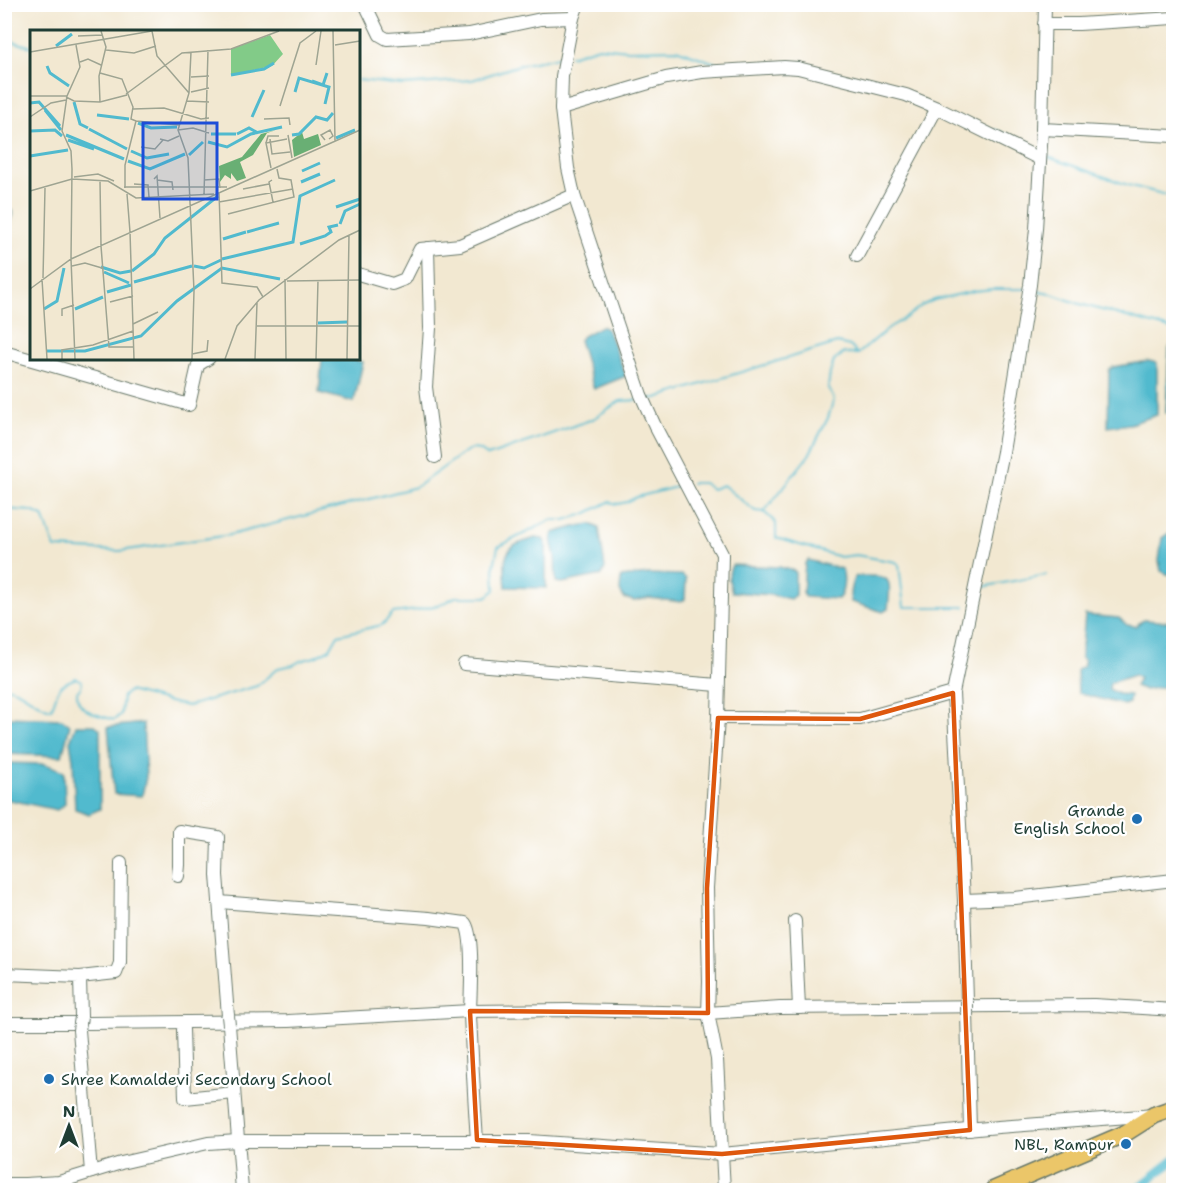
<svg xmlns="http://www.w3.org/2000/svg" width="1178" height="1195" viewBox="0 0 1178 1195" font-family="'Shantell Sans',sans-serif">
<rect width="100%" height="100%" fill="#fff"/>
<filter id="ink" filterUnits="userSpaceOnUse"><feTurbulence type="fractalNoise" baseFrequency=".0167" numOctaves="2"/><feDisplacementMap in="SourceGraphic" scale="12" xChannelSelector="R" yChannelSelector="G"/><feConvolveMatrix kernelMatrix="1 2 1 2 8 2 1 2 1" color-interpolation-filters="sRGB"/></filter>
<filter id="wash" filterUnits="userSpaceOnUse"><feTurbulence type="fractalNoise" baseFrequency=".008" numOctaves="4" result="noise"/><feDisplacementMap in="SourceGraphic" scale="24" xChannelSelector="R" yChannelSelector="G"/><feGaussianBlur stdDeviation="1.35" result="paint"/><feColorMatrix in="noise" values="0 0 0 0 0 0 0 0 0 0 0 0 0 0 0 0 0 1.4 0 .05"/><feComposite in="paint" operator="in"/></filter>
<g filter="url(#wash)">
<rect width="100%" height="100%" fill="#f2e8d1"/>
<!-- water -->
<g fill="#51bace" stroke="#387c81" stroke-width="1.5">
<path d="M 5,208 L 13,211 L 6,246 L 4,246 Z"/>
<path d="M 601,326 L 607,329 L 626,376 L 594,389 L 579,340 L 583,336 Z"/>
<path d="M 1173,341 L 1173,412 L 1166,413 L 1169,349 Z"/>
<path d="M 322,359 L 350,359 L 363,362 L 354,402 L 319,393 Z"/>
<path d="M 1149,361 L 1157,363 L 1157,415 L 1130,424 L 1108,427 L 1109,370 L 1113,367 Z"/>
<path d="M 591,524 L 599,528 L 605,568 L 602,575 L 562,583 L 556,582 C 555,574 556,565 555,557 C 554,548 549,542 553,533 L 578,526 Z"/>
<path d="M 1173,532 L 1173,575 L 1167,574 L 1161,571 L 1159,561 L 1162,538 L 1169,533 Z"/>
<path d="M 535,538 L 543,539 L 546,543 L 546,588 L 506,587 C 505,575 502,558 511,548 C 516,543 528,541 535,538 Z"/>
<path d="M 808,560 L 842,569 C 845,578 844,593 838,599 L 805,597 L 803,593 L 805,563 Z"/>
<path d="M 732,565 L 779,567 L 795,571 L 795,595 L 790,599 L 772,595 L 732,592 C 729,582 727,574 732,565 Z"/>
<path d="M 649,574 L 682,575 L 686,579 L 685,599 L 681,602 L 649,598 L 634,601 L 624,598 L 620,591 L 621,577 Z"/>
<path d="M 857,576 C 890,576 892,574 888,609 L 883,612 L 851,602 C 849,594 851,585 854,578 Z"/>
<path d="M 1085,615 L 1119,618 L 1127,625 L 1136,626 L 1140,622 L 1144,620 L 1173,622 L 1173,650 L 1171,652 C 1171,664 1175,671 1173,685 L 1145,690 L 1135,686 L 1139,678 L 1134,675 L 1110,683 L 1109,689 L 1118,694 L 1130,695 L 1129,703 L 1124,705 L 1078,693 L 1077,670 L 1084,666 L 1084,660 L 1081,657 Z"/>
<path d="M 5,717 L 62,719 L 70,725 L 62,756 L 5,754 Z"/>
<path d="M 143,723 L 146,777 L 142,796 L 114,794 L 108,727 Z"/>
<path d="M 76,725 L 95,725 L 100,729 L 100,809 L 89,814 L 75,809 L 73,760 L 70,741 Z"/>
<path d="M 5,763 L 45,764 L 64,771 L 65,804 L 57,810 L 5,799 Z"/>
</g>
<g fill="none" stroke-linecap="round" stroke-linejoin="round">
<!-- stream -->
<g stroke="#51bace" stroke-width="2">
<path d="M 4,39 L 32,47"/>
<path d="M 570,56 L 599,47 L 629,50 L 676,49 L 715,63 L 728,65"/>
<path d="M 358,80 L 403,85 L 472,80 L 520,65 L 558,57"/>
<path d="M 995,130 L 1012,137 L 1022,144"/>
<path d="M 1045,156 L 1128,185 L 1174,197"/>
<path d="M 1035,291 L 1046,292 L 1080,304 L 1174,330"/>
<path d="M 647,399 L 656,398 L 837,343 L 850,346 L 858,354"/>
<path d="M 691,483 L 703,483 L 712,489 L 723,485 L 755,511 L 764,512 L 809,455 L 828,418 L 834,399 L 828,388 L 830,373 L 834,361 L 844,353 L 858,354 L 890,327 L 907,317 L 921,306 L 934,300 L 974,291 L 992,289 L 1026,289"/>
<path d="M 4,509 L 31,511 L 43,516 L 55,548 L 120,551 L 230,535 L 416,487 L 468,450 C 477,448 481,450 488,456 L 593,419 L 620,401 L 638,400"/>
<path d="M 764,512 L 776,523 L 776,538 L 840,557 L 856,555 L 896,562 L 899,565 L 904,607 L 965,607"/>
<path d="M 982,587 L 1046,575"/>
<path d="M 4,687 C 22,688 34,705 51,709 C 61,689 52,688 76,678 L 82,681 L 81,687 L 77,692 C 77,695 77,699 79,702 C 84,713 103,716 114,720 L 121,714 L 123,696 L 129,691 L 177,704 L 188,706 L 257,686 L 278,668 L 293,665 L 300,661 L 315,657 L 330,649 L 338,635 L 382,625 L 393,613 L 417,610 L 442,604 L 455,597 L 486,597 L 495,590 L 494,566 L 498,547 L 551,520 L 565,520 L 585,514 L 609,502 L 618,504 L 627,502 L 637,497 L 680,486"/>
</g>
<!-- canal -->
<path stroke="#51bace" stroke-width="9" d="M 1136,1190 L 1174,1160"/>
</g>
</g>
<g filter="url(#ink)">
<g fill="none" stroke-linecap="round" stroke-linejoin="round">
<!-- minor casing -->
<g stroke="#69796b" stroke-width="14">
<g id="minor">
<path d="M 365,4 L 380,35 L 387,39 L 469,34 L 541,19 L 573,18"/>
<path d="M 578,4 L 573,18 L 562,76 L 561,109 L 568,168 L 574,195 L 641,395 L 655,426 L 722,554 L 718,718 L 707,888 L 709,982 L 708,1013 L 717,1059 L 724,1190"/>
<path d="M 1044,24 L 1079,24 L 1174,18"/>
<path d="M 561,109 L 666,78 L 702,72 L 784,67 L 798,68 L 906,95 L 937,108 L 1040,159"/>
<path d="M 1042,129 L 1174,136"/>
<path d="M 428,248 L 430,328 L 426,387 L 435,457"/>
<path d="M 857,256 L 937,108"/>
<path d="M 358,274 L 392,284 L 405,279 L 420,249 L 460,245 L 574,195"/>
<path d="M 4,352 L 189,405 L 198,365 L 209,358"/>
<path d="M 464,664 L 718,685"/>
<path d="M 718,718 L 860,719 L 953,693"/>
<path d="M 178,876 L 179,865 L 179,831 L 218,837 L 217,875 L 228,1016"/>
<path d="M 964,900 L 1015,898 L 1174,880"/>
<path d="M 219,902 L 429,918 L 465,923 C 475,937 470,995 470,1015 C 472,1057 474,1099 477,1140"/>
<path d="M 795,921 L 799,1008"/>
<path d="M 4,974 L 80,977 L 81,1017"/>
<path d="M 80,977 L 116,973 L 120,963 L 121,863"/>
<path d="M 967,1001 L 964,900 L 953,693 L 1003,452 L 1030,285 L 1036,229 L 1042,129 L 1045,4"/>
<path d="M 967,1012 L 970,1130"/>
<path d="M 4,1023 L 89,1023 L 288,1021 L 470,1011 L 568,1010 L 708,1013 L 780,1008 L 1094,1005 L 1174,1010"/>
<path d="M 229,1025 L 242,1190"/>
<path d="M 183,1029 L 185,1098 L 234,1093"/>
<path d="M 79,1030 L 91,1172"/>
<path d="M 4,1184 L 25,1184 L 59,1182 L 121,1163 L 208,1143 L 237,1141 L 529,1141 L 722,1154 L 998,1127 L 1154,1115"/>
</g>
</g>
<!-- major casing -->
<g stroke="#69796b" stroke-width="19">
<path id="major" d="M 993,1190 L 1124,1134 L 1154,1115 L 1174,1108"/>
</g>
<!-- minor -->
<use href="#minor" stroke="#fff" stroke-width="12"/>
<!-- major -->
<use href="#major" stroke="#ebc669" stroke-width="16"/>
<!-- minor-bridge casing -->
<g stroke="#69796b" stroke-width="14" stroke-linecap="butt">
<g id="minor-bridge">
<path d="M 967,1001 L 967,1012"/>
<path d="M 228,1016 L 229,1025"/>
<path d="M 79,1030 L 81,1017"/>
</g>
</g>
<!-- minor-bridge -->
<use href="#minor-bridge" stroke="#fff" stroke-width="12"/>
</g>
</g>
<!-- marked area -->
<path fill="none" stroke="#de580e" stroke-width="4.5" stroke-linejoin="round" d="M 953,693 L 970,1130 L 722,1154 L 477,1140 L 470,1011 L 708,1013 L 707,888 L 718,718 L 860,719 Z"/>
<!-- markers -->
<g fill="#1f6fb2" stroke="#fff" stroke-width="2">
<circle cx="1137" cy="819" r="6"/>
<circle cx="49" cy="1079" r="6"/>
<circle cx="1126" cy="1144" r="6"/>
</g>
<g text-anchor="middle" dominant-baseline="central" stroke-width="4.5" stroke-linejoin="round" paint-order="stroke">
<!-- poi labels -->
<g font-size="16" fill="#1f3d34" stroke="#fff" text-anchor="end">
<text x="1125" y="810">Grande<tspan x="1125" dy="18">English School</tspan></text>
<text x="61" y="1079" text-anchor="start">Shree Kamaldevi Secondary School</text>
<text x="1114" y="1144">NBL, Rampur</text>
</g>
</g>
<!-- overview -->
<g transform="translate(30 30)">
<rect width="330" height="330" fill="#f2e8d1"/>
<path d="M 240,5 L 253,24 L 242,36 L 201,45 L 201,19 Z" fill="#82cb88"/>
<path d="M 246,100 L 237,103 L 223,125 L 210,132 L 216,148 L 207,151 L 201,143 L 201,149 L 195,145 L 190,152 L 189,136 L 212,127 L 231,104 ZM 272,102 L 274,109 L 288,104 L 291,115 L 264,127 L 262,110 Z" fill="#69af74"/>
<path fill="none" stroke="#51bace" stroke-width="3" d="M 26,16 L 42,4M 17,36 L 20,43 L 39,56M 201,45 L 234,39 L 244,33M 282,51 L 293,55 L 297,43M 265,62 L 269,48 L 299,57 L 295,74M 44,72 L 50,94 L 58,98M 0,73 L 9,72 L 30,96M 15,80 L 31,100M 67,85 L 99,89M 222,87 L 234,60M 108,93 L 121,98 L 147,97M 59,99 L 97,119M 0,101 L 25,100 L 32,106M 181,104 L 206,104M 207,104 L 219,98 L 228,103M 36,105 L 94,129M 262,105 L 269,104 L 286,87 L 297,90 L 303,83M 306,108 L 325,100M 38,110 L 64,119M 178,112 L 197,117 L 221,104 L 252,97M 101,121 L 117,128 L 139,124M 159,125 L 173,112M 0,126 L 38,120M 98,131 L 120,139 L 155,124M 272,141 L 290,133M 271,152 L 290,144M 306,177 L 330,169M 310,194 L 315,181 L 330,174M 217,202 L 249,193M 193,209 L 216,202M 270,214 L 295,206 L 301,202 L 299,197 L 308,195M 192,229 L 263,212 L 270,166 L 305,150M 164,236 L 174,238 L 191,230M 71,237 L 90,243 L 101,241M 102,241 L 124,224 L 135,208 L 188,166M 74,242 L 99,253M 104,252 L 162,236M 77,262 L 101,255M 14,279 L 27,271 L 34,238M 45,279 L 73,267M 288,293 L 317,292M 16,321 L 55,321 L 111,306 L 147,271 L 192,238 L 250,249"/>
<path fill="none" stroke="#9ea492" stroke-width="1.5" d="M 122,1 L 127,26 L 159,63 L 148,100 L 158,128 L 164,261 L 162,329M 303,1 L 305,111M 48,6 L 72,5M 305,15 L 330,11M 76,20 L 104,23 L 126,16M 0,22 L 122,1M 50,32 L 58,29 L 71,35M 286,35 L 291,1M 70,43 L 92,49 L 103,77 L 101,89 L 106,91 L 95,135 L 95,158M 161,47 L 179,46M 161,62 L 179,58M 159,63 L 161,22M 96,64 L 152,23 L 201,19 L 249,1M 0,66 L 37,66M 36,67 L 44,71 L 70,72 L 97,65M 157,71 L 179,72M 70,72 L 69,46 L 76,17 L 71,1M 250,76 L 270,13 L 286,1M 103,79 L 134,78 L 171,89 L 179,88M 0,87 L 21,73 L 36,70M 234,89 L 259,88 L 260,95M 106,91 L 149,95M 148,100 L 163,98 L 179,103M 258,105 L 262,128M 130,109 L 138,111 L 149,106M 240,109 L 242,124 L 260,122M 295,110 L 291,105 L 300,100 L 303,106 L 299,109M 236,113 L 238,106 L 249,106M 111,117 L 125,119 L 133,110M 241,138 L 236,113 L 257,109M 44,147 L 68,144 L 84,151M 124,149 L 127,146 L 130,188M 127,150 L 142,152 L 143,160M 174,150 L 189,149 L 190,158M 242,150 L 239,152 L 243,172M 70,151 L 71,216M 104,154 L 118,155 L 119,167M 94,157 L 197,157M 213,159 L 239,154M 0,161 L 42,149 L 78,151 L 106,168 L 184,164M 189,162 L 192,253 L 227,257 L 233,267M 97,164 L 100,202M 174,165 L 178,20M 189,172 L 263,159M 198,184 L 264,167 L 261,150 L 249,148 L 247,139M 100,202 L 104,329M 71,216 L 79,317 L 104,317M 41,229 L 42,139 L 41,121 L 32,101 L 37,66 L 50,37 L 46,15M 41,229 L 45,329M 42,236 L 55,233 L 72,238M 13,248 L 15,158M 12,249 L 17,329M 255,249 L 256,329M 257,251 L 330,250M 0,259 L 41,229 L 330,100M 80,272 L 103,266M 32,286 L 32,279 L 44,275M 103,294 L 128,282M 227,296 L 330,296M 162,324 L 177,321 L 178,310M 32,329 L 32,320 L 63,315 L 103,301M 195,329 L 207,296 L 229,270 L 309,210 L 330,200M 225,329 L 227,273M 286,329 L 288,250M 317,329 L 319,205"/>
<path fill="#1d4ed8" fill-opacity="0.15" stroke="#1d4ed8" stroke-width="3" d="M 113,93 L 187,93 L 187,169 L 113,169 Z"/>
<rect width="330" height="330" fill="none" stroke="#1f3d34" stroke-width="3"/>
</g>
<!-- margin -->
<rect width="1178" height="1195" fill="none" stroke="#fff" stroke-width="24"/>
<!-- north arrow -->
<g transform="translate(69 1126)" stroke="#ffffff" stroke-width="4.5" paint-order="stroke">
<path d="M0-4.5L10 22L0 15L-10 22Z" fill="#1f3d34"/>
<text y="-9" font-size="16" font-weight="bold" text-anchor="middle" fill="#1f3d34">N</text>
</g>
</svg>
